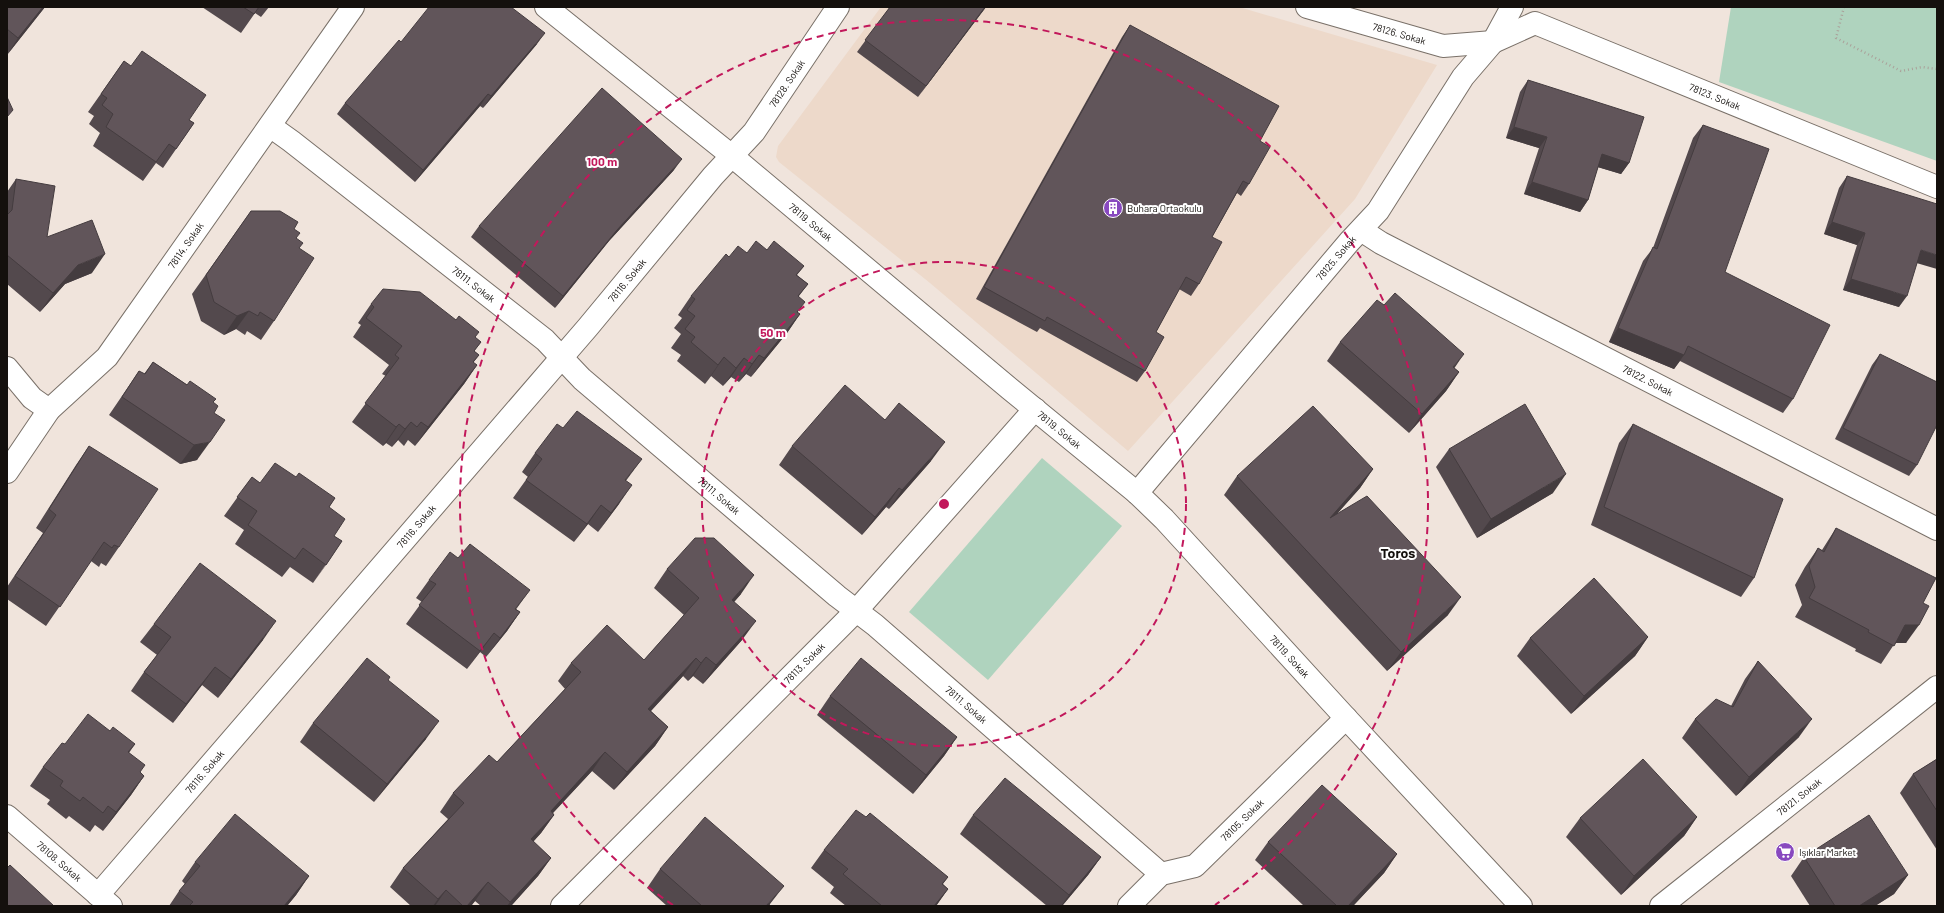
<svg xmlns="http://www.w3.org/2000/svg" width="1944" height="913" viewBox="0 0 1944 913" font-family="Barlow,sans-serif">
<rect width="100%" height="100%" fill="#f0e4dc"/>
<!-- education -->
<path fill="#edd9ca" d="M 881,7 L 1239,7 L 1437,65 L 1355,199 L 1128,451 L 930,283 L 779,162 L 776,157 L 778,146 Z"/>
<!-- green -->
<g fill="#afd3be">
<path d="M 1731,7 L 1937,7 L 1937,161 L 1719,82 Z"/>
<path d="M 1042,458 L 1122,526 L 988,680 L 909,612 Z"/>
</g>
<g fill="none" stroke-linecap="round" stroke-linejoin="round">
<!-- minor casing -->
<g stroke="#797068" stroke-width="24">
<g id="minor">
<path id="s1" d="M 546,7 L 732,156 L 1010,389 L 1137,493 L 1164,519 L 1346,718 L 1521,906"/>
<path id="s2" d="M 1307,7 L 1443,46 L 1493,42 L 1535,23 L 1937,187"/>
<path id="s3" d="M 270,126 L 291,141 L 545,340 L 582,379 L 837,596 L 875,625 L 1161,874"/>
<path id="s4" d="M 1361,230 L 1381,243 L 1937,529"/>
<path d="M 7,368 L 32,398 L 49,410"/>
<path id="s5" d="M 7,472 L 49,410 L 107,357 L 353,7"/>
<path id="s6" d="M 1137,493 L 1349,242 L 1378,211 L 1463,77 L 1493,42 L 1512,7"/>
<path id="s7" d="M 7,816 L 111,906"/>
<path id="s8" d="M 98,895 L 588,327 L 713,176 L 754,132 L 838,7"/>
<path id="s9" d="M 562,906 L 856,611 L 1035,409"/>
<path id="s10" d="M 1129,906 L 1161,874 L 1195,866 L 1346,718"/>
<path id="s11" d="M 1661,906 L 1937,687"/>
</g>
</g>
<!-- path -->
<path stroke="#aaa19a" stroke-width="2.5" stroke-dasharray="1 3" stroke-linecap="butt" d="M 1844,7 L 1836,38 L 1901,71 L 1922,67 L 1937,69"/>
<!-- minor -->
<use href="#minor" stroke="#fff" stroke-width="22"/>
</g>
<!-- wall -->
<g fill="#53494d">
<path d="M 7,7 L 45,7 L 7,55 Z"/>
<path d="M 202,7 L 269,7 L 261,17 L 255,13 L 241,33 Z"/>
<path d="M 890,7 L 986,7 L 918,97 L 857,52 Z"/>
<path d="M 1130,25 L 1260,141 L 1249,184 L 1241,196 L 1237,193 L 1212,237 L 1199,284 L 1191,296 L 1179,289 L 1156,332 L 1145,371 L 1137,382 L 1040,328 L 1037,332 L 976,299 L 1122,37 Z"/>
<path d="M 401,42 L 537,44 L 483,108 L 480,106 L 415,182 L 337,114 L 345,103 Z"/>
<path d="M 124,61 L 189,120 L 194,123 L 163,168 L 156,163 L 143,181 L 93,146 L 100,133 L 89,124 L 94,116 L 88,112 Z"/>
<path d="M 1528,80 L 1629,163 L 1621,174 L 1598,167 L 1588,200 L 1580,212 L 1524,194 L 1539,148 L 1506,138 L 1520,92 Z"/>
<path d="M 1703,125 L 1725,272 L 1793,399 L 1783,413 L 1680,361 L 1674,369 L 1609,342 L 1643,261 L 1653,248 L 1693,138 Z"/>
<path d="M 674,170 L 609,241 L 555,308 L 471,237 L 479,226 Z"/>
<path d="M 1847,176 L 1899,307 L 1843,290 L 1857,245 L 1824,234 L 1839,188 Z"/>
<path d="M 16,179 L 47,237 L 92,273 L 65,284 L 40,312 L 7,284 L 7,192 Z"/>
<path d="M 251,211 L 294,229 L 299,248 L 274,321 L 261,340 L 247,331 L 245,335 L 236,329 L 224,335 L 201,321 L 192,294 Z"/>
<path d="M 767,250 L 804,266 L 797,275 L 808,284 L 799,296 L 798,313 L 800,314 L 787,333 L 751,377 L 746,374 L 739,382 L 731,377 L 723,386 L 711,376 L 705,384 L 677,361 L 681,355 L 671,348 L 681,334 L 674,328 L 682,318 L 678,315 L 691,296 L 747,253 Z"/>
<path d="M 371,304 L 475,338 L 481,342 L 474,351 L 479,355 L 473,363 L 477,365 L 464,384 L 415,446 L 408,440 L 404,446 L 398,440 L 392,447 L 386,443 L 383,446 L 352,422 L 386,376 L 382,374 L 389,365 L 353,337 L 361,325 L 358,323 Z"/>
<path d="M 1340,342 L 1454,368 L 1459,372 L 1446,391 L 1409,433 L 1327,361 Z"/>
<path d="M 1880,354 L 1917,465 L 1909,476 L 1835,439 L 1872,365 Z"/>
<path d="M 153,362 L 213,402 L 214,413 L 197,460 L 180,464 L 109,415 L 139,371 L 144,374 Z"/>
<path d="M 1633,424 L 1754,578 L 1741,597 L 1591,525 L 1619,443 Z"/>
<path d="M 89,446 L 119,547 L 106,566 L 101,563 L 99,567 L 91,561 L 46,626 L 7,599 L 7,587 L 43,533 L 36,528 L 76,465 Z"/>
<path d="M 792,446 L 931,461 L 889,509 L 886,507 L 862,535 L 779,465 Z"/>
<path d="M 1449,449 L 1553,493 L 1477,538 L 1436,467 Z"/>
<path d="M 535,453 L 626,481 L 619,504 L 598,532 L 588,524 L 574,542 L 513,498 L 528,477 L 522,472 Z"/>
<path d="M 1373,469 L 1360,488 L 1337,514 L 1448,615 L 1387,671 L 1224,495 L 1237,476 Z"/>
<path d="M 252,477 L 260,483 L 335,498 L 329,507 L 334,536 L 342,541 L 313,583 L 290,567 L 282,577 L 235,544 L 244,530 L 224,516 Z"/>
<path d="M 1836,528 L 1923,603 L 1906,643 L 1895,643 L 1881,664 L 1855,651 L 1856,649 L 1795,617 L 1802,605 L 1795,585 L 1805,567 L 1818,548 L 1822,550 Z"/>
<path d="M 667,569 L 741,594 L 734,602 L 742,640 L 703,684 L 693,676 L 688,681 L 683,676 L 651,711 L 668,727 L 655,746 L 614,790 L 592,771 L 553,813 L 554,815 L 541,833 L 533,842 L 551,858 L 538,876 L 511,906 L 481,906 L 475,901 L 471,906 L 411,906 L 390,887 L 403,868 L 448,819 L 440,812 L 453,793 L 497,762 L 565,689 L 558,681 L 571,663 L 644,660 L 684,615 L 654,588 Z"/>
<path d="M 429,580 L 516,609 L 520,612 L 507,631 L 486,657 L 480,652 L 467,669 L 406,624 L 422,602 L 416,598 Z"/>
<path d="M 154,624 L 263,640 L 218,698 L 202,685 L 173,723 L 131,691 L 144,672 L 157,655 L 140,642 Z"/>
<path d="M 1648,637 L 1635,656 L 1571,714 L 1517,656 L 1530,638 Z"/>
<path d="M 1758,661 L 1799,737 L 1736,796 L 1682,738 L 1695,719 L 1731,706 L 1745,679 Z"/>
<path d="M 388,680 L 426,739 L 374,802 L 300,742 L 313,723 Z"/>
<path d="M 830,696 L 957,737 L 944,756 L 913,794 L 817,715 Z"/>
<path d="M 110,731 L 135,744 L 129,753 L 140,772 L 144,776 L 131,795 L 103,831 L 95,825 L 90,832 L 69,816 L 66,819 L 47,804 L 50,800 L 30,786 L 43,767 L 65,744 Z"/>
<path d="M 1937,759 L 1937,850 L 1900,793 L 1913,774 Z"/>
<path d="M 973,815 L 1101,857 L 1088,875 L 1062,906 L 1047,906 L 960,834 Z"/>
<path d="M 866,817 L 948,877 L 943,884 L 948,889 L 936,906 L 846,906 L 830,893 L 834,887 L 811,868 L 824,850 Z"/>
<path d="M 1697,817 L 1684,836 L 1621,895 L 1566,837 L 1580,818 Z"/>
<path d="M 1268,842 L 1397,854 L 1384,873 L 1353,906 L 1304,906 L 1255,860 Z"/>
<path d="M 1804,857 L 1908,875 L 1894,894 L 1875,906 L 1810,906 L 1791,876 Z"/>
<path d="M 195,862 L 309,876 L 296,895 L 287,906 L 169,906 L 179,891 L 185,884 L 182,881 Z"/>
<path d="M 660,869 L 770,904 L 769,906 L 667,906 L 647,888 Z"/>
</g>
<!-- shaded-wall -->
<g fill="#443c3f">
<path d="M 43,7 L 45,7 L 7,55 L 18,38 Z"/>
<path d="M 985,7 L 986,7 L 918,97 L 926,86 Z"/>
<path d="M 545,33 L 537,44 L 483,108 L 491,96 Z"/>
<path d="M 488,94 L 480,106 L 415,182 L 423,170 Z"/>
<path d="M 1514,127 L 1547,137 L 1539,148 L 1506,138 Z"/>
<path d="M 1602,154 L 1629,163 L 1621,174 L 1594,166 Z"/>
<path d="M 682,159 L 674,170 L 609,241 L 555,308 L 563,296 L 617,230 Z"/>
<path d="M 1532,182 L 1588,200 L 1580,212 L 1524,194 Z"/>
<path d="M 1832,222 L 1865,233 L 1857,245 L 1824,234 Z"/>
<path d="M 1921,250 L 1937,255 L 1937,269 L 1913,262 Z"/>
<path d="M 105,254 L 92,273 L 65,284 L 40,312 L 53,293 L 78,265 Z"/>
<path d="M 1851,279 L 1907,296 L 1899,307 L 1843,290 Z"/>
<path d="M 249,311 L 236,329 L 224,335 L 237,316 Z"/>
<path d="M 800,314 L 787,333 L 751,377 L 764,358 Z"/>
<path d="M 1618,328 L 1684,355 L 1674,369 L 1609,342 Z"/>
<path d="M 1464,354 L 1451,373 L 1453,367 Z"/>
<path d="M 759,355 L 746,374 L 739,382 L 752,364 Z"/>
<path d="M 724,357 L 711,376 L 705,384 L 718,365 Z"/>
<path d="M 744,358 L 731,377 L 723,386 L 736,368 Z"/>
<path d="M 477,365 L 464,384 L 415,446 L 428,427 Z"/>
<path d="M 1459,372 L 1446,391 L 1409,433 L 1422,414 Z"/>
<path d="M 411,422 L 398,440 L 392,447 L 405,429 Z"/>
<path d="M 399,424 L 386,443 L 383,446 L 396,427 Z"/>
<path d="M 210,442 L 197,460 L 180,464 L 194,445 Z"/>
<path d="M 945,442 L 931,461 L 889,509 L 902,490 Z"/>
<path d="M 642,459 L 628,478 L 612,499 L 625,480 Z"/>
<path d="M 1373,469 L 1360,488 L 1316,537 L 1330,518 Z"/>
<path d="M 1566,474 L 1553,493 L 1477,538 L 1491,519 Z"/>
<path d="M 632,485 L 619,504 L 598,532 L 611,513 Z"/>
<path d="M 899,488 L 886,507 L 862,535 L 875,517 Z"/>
<path d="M 601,505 L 588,524 L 574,542 L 587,524 Z"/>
<path d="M 342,541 L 329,560 L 313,583 L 326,565 Z"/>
<path d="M 754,575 L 741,594 L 719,619 L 732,600 Z"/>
<path d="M 530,590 L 517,608 L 502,627 L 515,609 Z"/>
<path d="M 1461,597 L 1448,615 L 1387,671 L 1401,652 Z"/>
<path d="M 520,612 L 507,631 L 486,657 L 500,638 Z"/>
<path d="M 276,621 L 263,640 L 218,698 L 231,679 Z"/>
<path d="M 756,621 L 742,640 L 703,684 L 716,665 Z"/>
<path d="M 1905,625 L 1919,625 L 1906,643 L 1892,643 Z"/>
<path d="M 494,633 L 480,652 L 467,669 L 480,651 Z"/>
<path d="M 1648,637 L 1635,656 L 1571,714 L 1584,696 Z"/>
<path d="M 706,657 L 693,676 L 688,681 L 701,663 Z"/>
<path d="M 696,658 L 683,676 L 635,728 L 648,709 Z"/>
<path d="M 215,667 L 202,685 L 173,723 L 186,704 Z"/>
<path d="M 1812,719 L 1799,737 L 1736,796 L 1749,777 Z"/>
<path d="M 439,721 L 426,739 L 374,802 L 387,784 Z"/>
<path d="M 668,727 L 655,746 L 614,790 L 627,772 Z"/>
<path d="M 957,737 L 944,756 L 913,794 L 926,775 Z"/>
<path d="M 605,752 L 592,771 L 537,830 L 551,811 Z"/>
<path d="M 144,776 L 131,795 L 103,831 L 116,812 Z"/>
<path d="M 554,815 L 541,833 L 518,858 L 531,839 Z"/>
<path d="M 1697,817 L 1684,836 L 1621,895 L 1634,876 Z"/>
<path d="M 1397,854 L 1384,873 L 1353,906 L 1348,906 Z"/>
<path d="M 1101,857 L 1088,875 L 1062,906 L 1061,906 L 1069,895 Z"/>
<path d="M 551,858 L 538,876 L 511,906 L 507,906 L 510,902 Z"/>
<path d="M 1908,875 L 1894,894 L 1875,906 L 1859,906 Z"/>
<path d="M 309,876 L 296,895 L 287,906 L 284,906 Z"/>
<path d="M 488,882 L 475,901 L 471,906 L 467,906 Z"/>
<path d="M 784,886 L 770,904 L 769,906 L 766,906 Z"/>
<path d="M 948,889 L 936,906 L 934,906 Z"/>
<path d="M 446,890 L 435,906 L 433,906 L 438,899 Z"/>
</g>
<!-- building -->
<g fill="#61555a" stroke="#443c3f">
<path d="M 7,7 L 43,7 L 18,38 L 7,29 Z"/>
<path d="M 243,7 L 259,7 L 254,14 Z"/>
<path d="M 429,7 L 511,7 L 545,33 L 491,96 L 488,94 L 423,170 L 345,103 L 399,40 L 401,42 Z"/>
<path d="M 890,7 L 985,7 L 926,86 L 865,40 Z"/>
<path d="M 1130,25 L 1279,106 L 1260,141 L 1270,147 L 1249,184 L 1243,181 L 1212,237 L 1222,242 L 1199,284 L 1186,277 L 1156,332 L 1164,337 L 1145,371 L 1047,317 L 1045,321 L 984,287 Z"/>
<path d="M 142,51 L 206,95 L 189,120 L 194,123 L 176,149 L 169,144 L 156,162 L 106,127 L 113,114 L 102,105 L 107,98 L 101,94 L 124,61 L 131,66 Z"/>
<path d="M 1528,80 L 1644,117 L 1629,163 L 1602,154 L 1588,200 L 1532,182 L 1547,137 L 1514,127 Z"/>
<path d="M 602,88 L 682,159 L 617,230 L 563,296 L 479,226 Z"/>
<path d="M 7,97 L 13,110 L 7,117 Z"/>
<path d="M 1703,125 L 1769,149 L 1725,272 L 1830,325 L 1793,399 L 1688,346 L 1684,355 L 1618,328 L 1653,247 L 1657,249 Z"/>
<path d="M 1847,176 L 1937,204 L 1937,255 L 1921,250 L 1907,296 L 1851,279 L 1865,233 L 1832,222 Z"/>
<path d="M 16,179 L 55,186 L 47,237 L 92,220 L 105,254 L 78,265 L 53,293 L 7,255 L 7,215 L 12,210 Z"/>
<path d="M 251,211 L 280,211 L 298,222 L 294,229 L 300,233 L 296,238 L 303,243 L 299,248 L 314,258 L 274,321 L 260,312 L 258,316 L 249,311 L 237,316 L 214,302 L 206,275 Z"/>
<path d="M 756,241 L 767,250 L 774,241 L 804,266 L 796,275 L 808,284 L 798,296 L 805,302 L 797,312 L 800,314 L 764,358 L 759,355 L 752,364 L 744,358 L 736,368 L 724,357 L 718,365 L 691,342 L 695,337 L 685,329 L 695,316 L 687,310 L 695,299 L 691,296 L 726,254 L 729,257 L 738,246 L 747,253 Z"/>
<path d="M 383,289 L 420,292 L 456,320 L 459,316 L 479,332 L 475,337 L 481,342 L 474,351 L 479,355 L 473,362 L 477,365 L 428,427 L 421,422 L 417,427 L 411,422 L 405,429 L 399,424 L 396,427 L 365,403 L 399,358 L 395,355 L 402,346 L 366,318 L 374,307 L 371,304 Z"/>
<path d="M 1395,293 L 1464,354 L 1453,367 L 1459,372 L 1422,414 L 1340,342 L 1377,300 L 1384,305 Z"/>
<path d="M 1880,354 L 1937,382 L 1937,425 L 1917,465 L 1843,428 Z"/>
<path d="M 153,362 L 187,385 L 190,381 L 216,399 L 213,402 L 218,406 L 214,413 L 225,420 L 210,442 L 194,445 L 122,397 L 139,371 L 145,374 Z"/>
<path d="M 845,385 L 885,420 L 899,403 L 945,442 L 902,490 L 899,488 L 875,517 L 792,446 Z"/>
<path d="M 1525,404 L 1566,474 L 1491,519 L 1449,449 Z"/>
<path d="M 1313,406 L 1373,469 L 1330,518 L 1367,496 L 1461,597 L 1401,652 L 1237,476 Z"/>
<path d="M 577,411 L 642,459 L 625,480 L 632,485 L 611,513 L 601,505 L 587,524 L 526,480 L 542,459 L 535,453 L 557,424 L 563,428 Z"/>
<path d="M 1633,424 L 1783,499 L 1754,578 L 1604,507 Z"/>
<path d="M 89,446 L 158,489 L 119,547 L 114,545 L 112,548 L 104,542 L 60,607 L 15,576 L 56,515 L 49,509 Z"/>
<path d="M 275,463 L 296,477 L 299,473 L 335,498 L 329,507 L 345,519 L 334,536 L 342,541 L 326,565 L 303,548 L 295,559 L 248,525 L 257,511 L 237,497 L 252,477 L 260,483 Z"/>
<path d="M 1836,528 L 1936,578 L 1923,603 L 1929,606 L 1919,625 L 1905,625 L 1894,646 L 1868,632 L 1869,630 L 1809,598 L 1815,587 L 1809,566 L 1818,548 L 1824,552 Z"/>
<path d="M 695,538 L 714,538 L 754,575 L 732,600 L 756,621 L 716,665 L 706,657 L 701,663 L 696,658 L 648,709 L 668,727 L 627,772 L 605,752 L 551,811 L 554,815 L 531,839 L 551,858 L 510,902 L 488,882 L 467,906 L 463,906 L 446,890 L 438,899 L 403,868 L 464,803 L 453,793 L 489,755 L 497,762 L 581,672 L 571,663 L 607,625 L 644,660 L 699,598 L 667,569 Z"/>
<path d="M 470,544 L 530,590 L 515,609 L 520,612 L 500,638 L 494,633 L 480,651 L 419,605 L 436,584 L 429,580 L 450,552 L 458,558 Z"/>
<path d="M 200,563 L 276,621 L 231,679 L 215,667 L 186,704 L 144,672 L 171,637 L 154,624 Z"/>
<path d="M 1594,578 L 1648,637 L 1584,696 L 1530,638 Z"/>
<path d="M 367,658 L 390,677 L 388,680 L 439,721 L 387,784 L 313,723 Z"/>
<path d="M 861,658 L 957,737 L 926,775 L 830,696 Z"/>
<path d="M 1758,661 L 1812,719 L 1749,777 L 1695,719 L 1716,699 L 1733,707 Z"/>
<path d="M 88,714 L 110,731 L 113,727 L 135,744 L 128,752 L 145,765 L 140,772 L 144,776 L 116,812 L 108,806 L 103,813 L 83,797 L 80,801 L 60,786 L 63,781 L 43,767 L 62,743 L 65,744 Z"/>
<path d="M 1643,759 L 1697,817 L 1634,876 L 1580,818 Z"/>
<path d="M 1937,759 L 1937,811 L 1913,774 Z"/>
<path d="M 1005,778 L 1101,857 L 1069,895 L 973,815 Z"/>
<path d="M 1322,785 L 1397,854 L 1348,906 L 1337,906 L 1268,842 Z"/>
<path d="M 856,810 L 866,817 L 870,813 L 948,877 L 942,884 L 948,889 L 934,906 L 882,906 L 843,874 L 848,869 L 824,850 Z"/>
<path d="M 235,814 L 309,876 L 284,906 L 189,906 L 193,902 L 179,891 L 200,866 L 195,862 Z"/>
<path d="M 1869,815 L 1908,875 L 1859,906 L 1835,906 L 1804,857 Z"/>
<path d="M 705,817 L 784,886 L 766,906 L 702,906 L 660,869 Z"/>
<path d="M 10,865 L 54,906 L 7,906 L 7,868 Z"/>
</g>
<!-- distance rings -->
<g fill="none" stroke="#c2185b" stroke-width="2" stroke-dasharray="7 5">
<circle cx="944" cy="504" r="242"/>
<path d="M673 905A484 484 0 1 1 1215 905"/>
</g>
<!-- icons -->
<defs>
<g id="building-disc" transform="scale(1)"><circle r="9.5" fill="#8849bf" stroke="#fff"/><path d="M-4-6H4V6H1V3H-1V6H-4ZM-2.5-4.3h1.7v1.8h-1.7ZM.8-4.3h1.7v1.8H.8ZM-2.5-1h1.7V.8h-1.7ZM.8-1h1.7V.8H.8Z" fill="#fff"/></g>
<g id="supermarket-disc" transform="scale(1)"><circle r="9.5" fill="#8849bf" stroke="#fff"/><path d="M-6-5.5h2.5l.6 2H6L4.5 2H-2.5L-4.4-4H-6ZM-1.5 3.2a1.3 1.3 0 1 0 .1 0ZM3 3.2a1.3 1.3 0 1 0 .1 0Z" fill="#fff"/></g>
</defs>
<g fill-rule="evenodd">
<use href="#building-disc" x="1113" y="208"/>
<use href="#supermarket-disc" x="1785" y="852"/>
</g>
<g text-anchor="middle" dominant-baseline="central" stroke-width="4" stroke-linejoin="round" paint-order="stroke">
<!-- street labels -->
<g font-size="10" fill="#14100d" stroke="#fff">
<text stroke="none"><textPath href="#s2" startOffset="96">78126. Sokak</textPath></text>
<text stroke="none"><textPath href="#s8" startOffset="1065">78128. Sokak</textPath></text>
<text stroke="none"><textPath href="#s2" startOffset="432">78123. Sokak</textPath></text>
<text stroke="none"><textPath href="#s1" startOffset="341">78119. Sokak</textPath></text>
<text stroke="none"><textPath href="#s5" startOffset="290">78114. Sokak</textPath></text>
<text stroke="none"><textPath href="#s6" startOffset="308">78125. Sokak</textPath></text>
<text stroke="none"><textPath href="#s8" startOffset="811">78116. Sokak</textPath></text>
<text stroke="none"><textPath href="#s3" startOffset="258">78111. Sokak</textPath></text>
<text stroke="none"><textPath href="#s4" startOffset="324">78122. Sokak</textPath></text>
<text stroke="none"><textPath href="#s1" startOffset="665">78119. Sokak</textPath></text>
<text stroke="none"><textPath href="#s3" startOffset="582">78111. Sokak</textPath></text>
<text stroke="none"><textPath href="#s8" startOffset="487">78116. Sokak</textPath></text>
<text stroke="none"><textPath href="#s1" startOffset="989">78119. Sokak</textPath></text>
<text stroke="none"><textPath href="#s9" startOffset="343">78113. Sokak</textPath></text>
<text stroke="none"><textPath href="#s3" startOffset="906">78111. Sokak</textPath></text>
<text stroke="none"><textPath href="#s8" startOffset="163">78116. Sokak</textPath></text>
<text stroke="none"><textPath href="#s11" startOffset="176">78121. Sokak</textPath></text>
<text stroke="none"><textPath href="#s10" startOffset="146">78105. Sokak</textPath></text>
<text stroke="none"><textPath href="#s7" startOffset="69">78108. Sokak</textPath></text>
</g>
<!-- poi labels -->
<g font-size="10" fill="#14100d" stroke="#fff" text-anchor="start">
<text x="1127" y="208">Buhara Ortaokulu</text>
<text x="1799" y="852">Işıklar Market</text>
</g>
<!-- district labels -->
<g font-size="14" font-weight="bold" fill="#14100d" stroke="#fff">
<text x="1398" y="552">Toros</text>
</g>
</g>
<circle cx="944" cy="504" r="6" fill="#c2185b" stroke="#fff" stroke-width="2"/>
<g font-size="12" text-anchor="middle" font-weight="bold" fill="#c2185b" stroke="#fff" stroke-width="4" stroke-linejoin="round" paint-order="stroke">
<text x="602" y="166">100 m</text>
<text x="773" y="337">50 m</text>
</g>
<!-- border -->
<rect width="1944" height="913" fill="none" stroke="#14100d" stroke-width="16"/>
</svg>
